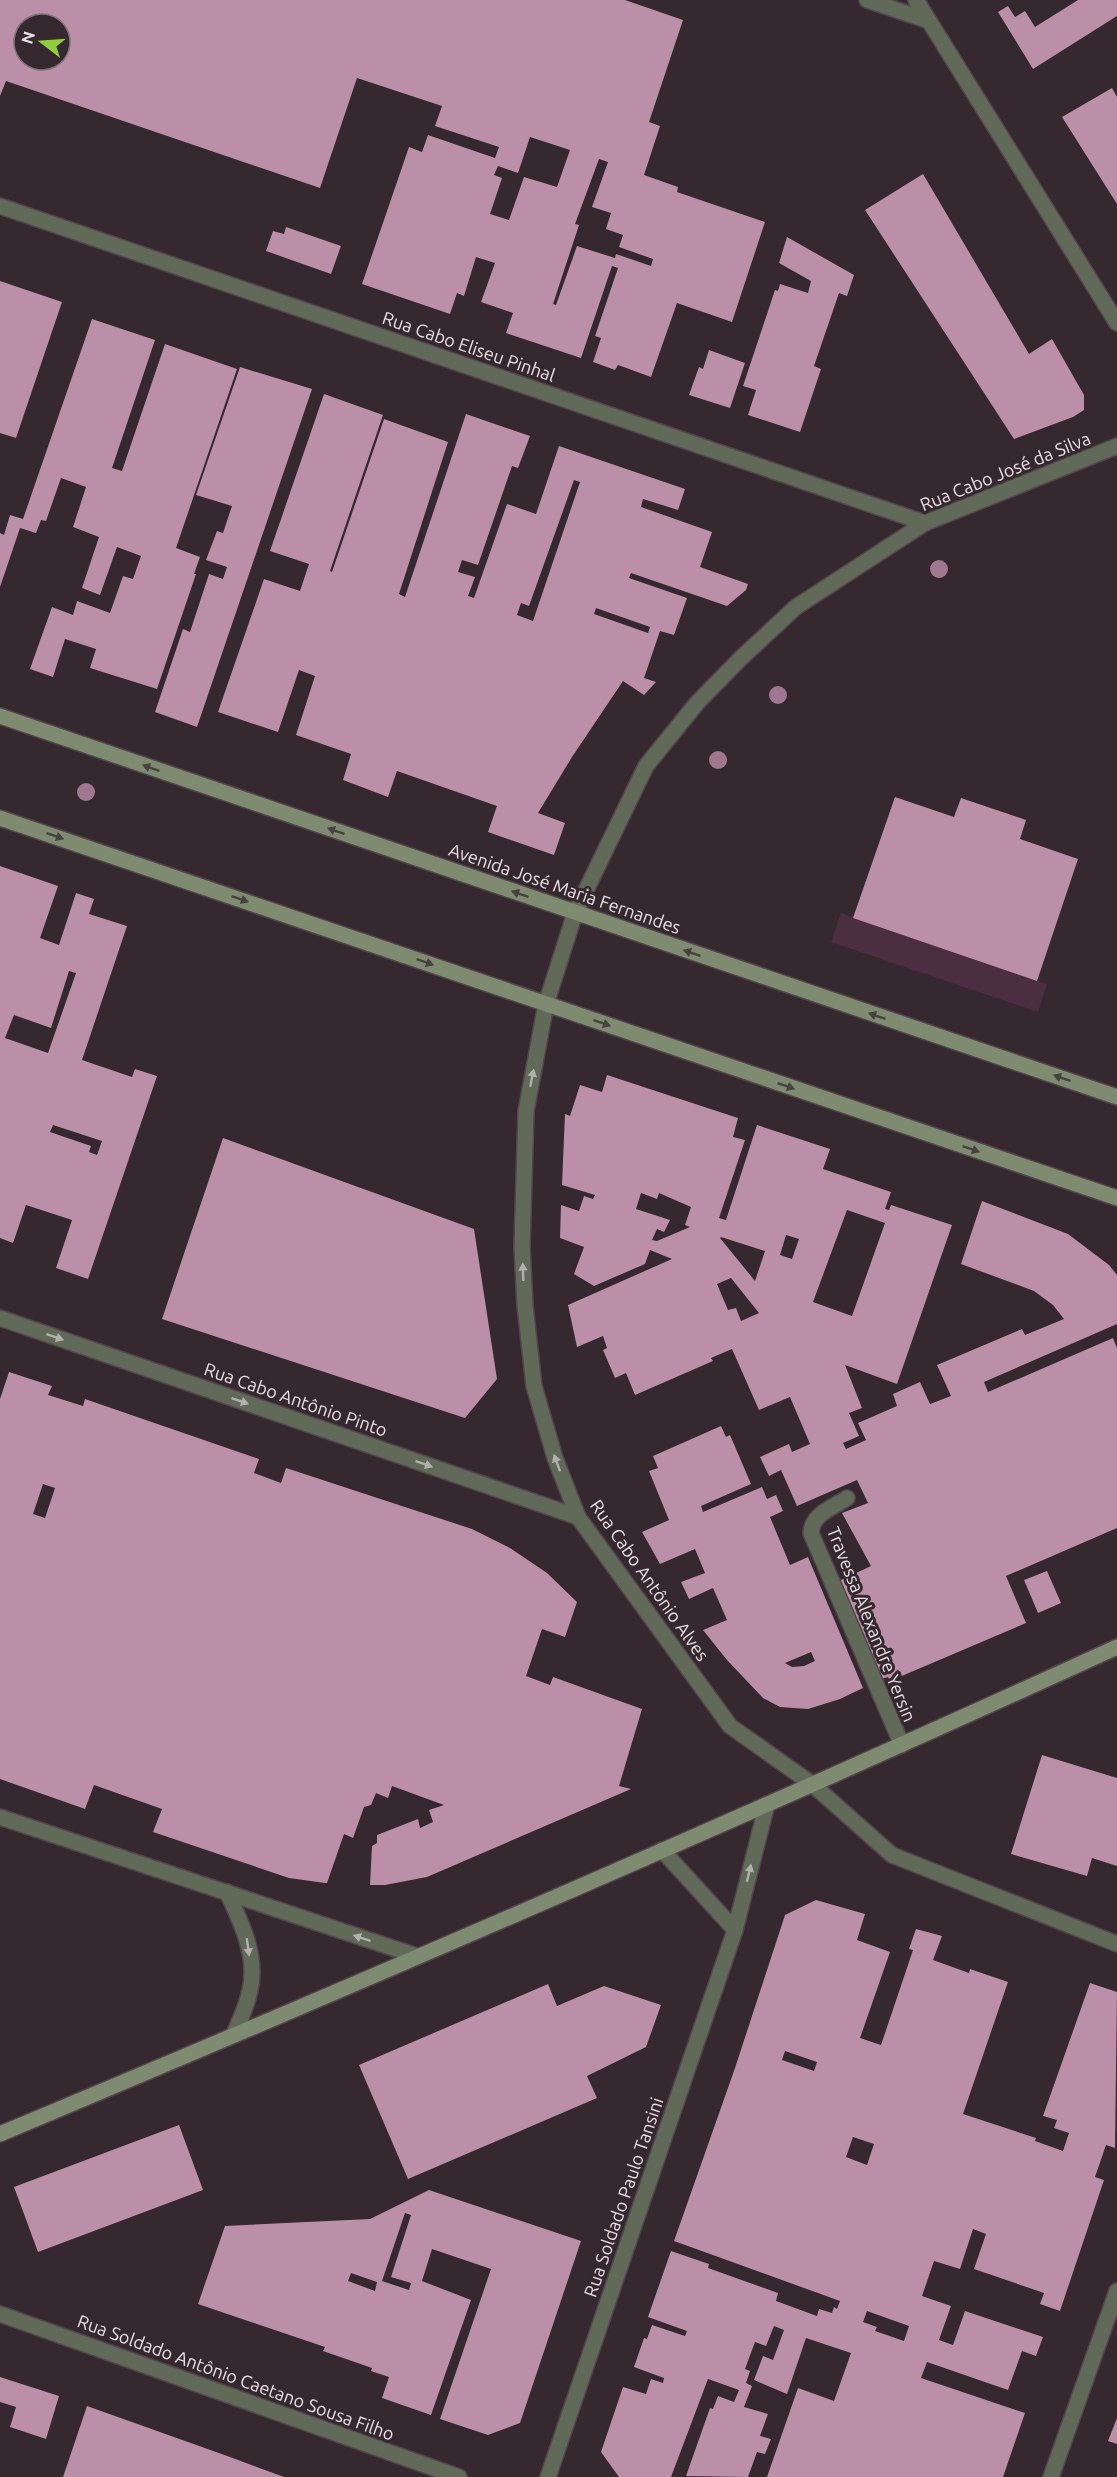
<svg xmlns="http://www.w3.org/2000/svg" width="1117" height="2477" viewBox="0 0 1117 2477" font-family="Ubuntu,sans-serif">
<rect width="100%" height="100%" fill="#35282f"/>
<!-- green -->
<path fill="#4b2f40" d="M 841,913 L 1047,984 L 1038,1012 L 831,942 Z"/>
<!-- building -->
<g fill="#ba8fa7" fill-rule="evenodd">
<path d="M 0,0 L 625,0 L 683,20 L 649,122 L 660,126 L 644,175 L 678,187 L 677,192 L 765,222 L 732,322 L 677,303 L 651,377 L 618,365 L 615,370 L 593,362 L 601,338 L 595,336 L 618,268 L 612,266 L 581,358 L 506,333 L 513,313 L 481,302 L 495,263 L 476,257 L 464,296 L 457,293 L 450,314 L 362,284 L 409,147 L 422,152 L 428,135 L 495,158 L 499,147 L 435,126 L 442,106 L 357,78 L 320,188 L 6,81 L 0,96 ZM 24,24 L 60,24 L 60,60 L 24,60 ZM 530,137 L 570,150 L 557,187 L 524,177 L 509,220 L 490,214 L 502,178 L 494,175 L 498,166 L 518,173 ZM 599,159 L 608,162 L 592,207 L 611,213 L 606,229 L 623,235 L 619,247 L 653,259 L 651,266 L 616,254 L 615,258 L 577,246 L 556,305 L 553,304 L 579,225 L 575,224 Z"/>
<path d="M 1078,0 L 1117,0 L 1117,16 L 1033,69 L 998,12 L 1008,6 L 1015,17 L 1025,11 L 1035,27 Z"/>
<path d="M 1112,88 L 1117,97 L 1117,204 L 1062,117 Z"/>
<path d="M 923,174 L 1029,354 L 1052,339 L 1084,395 L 1084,410 L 1073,417 L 1014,439 L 865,210 Z"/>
<path d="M 286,227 L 341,246 L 331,274 L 266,251 L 273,231 L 284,234 Z"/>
<path d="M 787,237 L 854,275 L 847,296 L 839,293 L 814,366 L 821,369 L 800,432 L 748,415 L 756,390 L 743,386 L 775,290 L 778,291 L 780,284 L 808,293 L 811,281 L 779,263 Z"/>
<path d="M 0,281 L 62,302 L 16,438 L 0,433 Z"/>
<path d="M 92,319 L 155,340 L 112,468 L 122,471 L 165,344 L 237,369 L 176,548 L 200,557 L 194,574 L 196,574 L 157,689 L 90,668 L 96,649 L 65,639 L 53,677 L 30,669 L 52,607 L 73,615 L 77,601 L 110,613 L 123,576 L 133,579 L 141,556 L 117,547 L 100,595 L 82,588 L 99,537 L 73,527 L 86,487 L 61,478 L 46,521 L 41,520 L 36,533 L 20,528 L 0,587 L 0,533 L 4,535 L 10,515 L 23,519 Z"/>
<path d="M 709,350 L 745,363 L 730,408 L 689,395 L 699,367 L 703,369 Z"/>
<path d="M 240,367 L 312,389 L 197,727 L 155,712 L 183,629 L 190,632 L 209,574 L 223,579 L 227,567 L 206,560 L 217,531 L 223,533 L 232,506 L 196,495 Z"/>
<path d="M 324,394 L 383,415 L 330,571 L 332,572 L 384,419 L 448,442 L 399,594 L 405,597 L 466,414 L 530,436 L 518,468 L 512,466 L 478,565 L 462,560 L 458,572 L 475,577 L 468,596 L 474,598 L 507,504 L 536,514 L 559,446 L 685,489 L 678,510 L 643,499 L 641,507 L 712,532 L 700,567 L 748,584 L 746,590 L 727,606 L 631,573 L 629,578 L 687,598 L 674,635 L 660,631 L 644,678 L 656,682 L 644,695 L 623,681 L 572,757 L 538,813 L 565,823 L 554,855 L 488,832 L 497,806 L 397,771 L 388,797 L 343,780 L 351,754 L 296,735 L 315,676 L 299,670 L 278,732 L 218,712 L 264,579 L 300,591 L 309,564 L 270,551 ZM 574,480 L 580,482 L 533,621 L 517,615 L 521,603 L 529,606 ZM 596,608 L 650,627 L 648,633 L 594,614 Z"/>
<path d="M 895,797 L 954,817 L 961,798 L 1026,820 L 1020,839 L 1078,859 L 1037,981 L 853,918 Z"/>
<path d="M 0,866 L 58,886 L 40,938 L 59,945 L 76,893 L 94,899 L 89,914 L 127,926 L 82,1060 L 132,1077 L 135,1069 L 157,1076 L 88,1279 L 56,1268 L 72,1220 L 26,1205 L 13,1243 L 0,1238 ZM 69,971 L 76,973 L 48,1053 L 5,1038 L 14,1015 L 51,1028 ZM 53,1125 L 102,1141 L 97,1155 L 89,1152 L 91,1146 L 50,1132 Z"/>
<path d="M 607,1075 L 738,1118 L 733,1137 L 745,1140 L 719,1218 L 726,1220 L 757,1125 L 830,1149 L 823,1169 L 891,1192 L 885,1209 L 889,1210 L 891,1205 L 952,1225 L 897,1384 L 845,1365 L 862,1408 L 849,1413 L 859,1436 L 843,1443 L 846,1449 L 866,1440 L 858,1423 L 897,1406 L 893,1394 L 920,1382 L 930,1404 L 951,1396 L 937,1365 L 1022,1329 L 1025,1335 L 1064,1319 L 1053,1305 L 1034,1291 L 961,1264 L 982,1201 L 1068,1234 L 1109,1265 L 1117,1275 L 1117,1324 L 984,1382 L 988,1392 L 1113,1338 L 1117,1348 L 1117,1528 L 1006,1576 L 1026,1623 L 890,1681 L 888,1677 L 881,1679 L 839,1581 L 871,1566 L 842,1513 L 868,1503 L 857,1480 L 797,1506 L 781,1470 L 769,1476 L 760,1457 L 789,1444 L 792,1452 L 810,1444 L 790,1397 L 759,1410 L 732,1349 L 711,1358 L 713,1361 L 635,1395 L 626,1373 L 615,1378 L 603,1350 L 607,1348 L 603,1336 L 577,1347 L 568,1305 L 672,1259 L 650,1250 L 645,1264 L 594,1286 L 574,1274 L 584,1247 L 560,1238 L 561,1205 L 579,1211 L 584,1196 L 593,1199 L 595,1195 L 562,1185 L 565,1114 L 570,1116 L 580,1085 L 602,1092 ZM 641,1193 L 657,1199 L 659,1193 L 691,1207 L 685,1225 L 690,1227 L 657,1241 L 652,1240 L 657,1229 L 664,1232 L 670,1220 L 636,1209 ZM 847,1210 L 885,1223 L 852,1316 L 813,1302 ZM 786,1235 L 799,1239 L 792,1259 L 780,1255 ZM 721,1237 L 765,1251 L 755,1281 L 720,1238 ZM 731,1278 L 759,1313 L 741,1321 L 736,1308 L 728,1310 L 717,1284 Z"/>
<path d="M 223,1138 L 474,1229 L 497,1379 L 465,1418 L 162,1319 Z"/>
<path d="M 9,1372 L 52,1386 L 48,1395 L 83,1406 L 85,1399 L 259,1459 L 254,1473 L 281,1483 L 286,1468 L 472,1529 L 510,1548 L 547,1573 L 577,1602 L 565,1637 L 542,1629 L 526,1676 L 550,1685 L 553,1677 L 642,1709 L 619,1786 L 631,1789 L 427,1877 L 385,1885 L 370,1885 L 372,1846 L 377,1843 L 377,1835 L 418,1819 L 420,1828 L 433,1822 L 429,1810 L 444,1805 L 392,1786 L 388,1798 L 376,1793 L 371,1805 L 364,1807 L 353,1838 L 344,1834 L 327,1883 L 325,1883 L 289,1878 L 153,1832 L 162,1809 L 94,1785 L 85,1809 L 0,1779 L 0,1399 ZM 43,1484 L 55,1488 L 45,1518 L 33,1514 Z"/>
<path d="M 721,1426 L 726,1437 L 730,1435 L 751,1484 L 701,1506 L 703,1512 L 762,1487 L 767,1499 L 776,1495 L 783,1511 L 770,1517 L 790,1565 L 808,1557 L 863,1688 L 840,1699 L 808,1709 L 780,1707 L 763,1698 L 727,1660 L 703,1630 L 727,1620 L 713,1588 L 689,1599 L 681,1582 L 705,1573 L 695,1549 L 660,1564 L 642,1532 L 669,1520 L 649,1471 L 658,1468 L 653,1456 ZM 811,1652 L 815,1661 L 804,1666 L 792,1667 L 785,1663 Z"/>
<path d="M 1047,1571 L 1061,1603 L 1038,1613 L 1024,1580 Z"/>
<path d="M 1042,1755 L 1117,1778 L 1117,1866 L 1092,1858 L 1087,1876 L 1011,1854 Z"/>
<path d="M 816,1900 L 865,1914 L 857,1940 L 890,1952 L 860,2038 L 881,2045 L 913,1950 L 909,1949 L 916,1929 L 942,1936 L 933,1960 L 969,1973 L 970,1969 L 1008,1982 L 963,2114 L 1036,2138 L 1035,2141 L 1063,2151 L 1069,2133 L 1054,2128 L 1057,2120 L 1043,2116 L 1090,1983 L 1117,1992 L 1115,2148 L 1106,2145 L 1095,2177 L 1104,2180 L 1060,2311 L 1040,2304 L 1044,2293 L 974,2269 L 986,2234 L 973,2229 L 960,2269 L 934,2261 L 922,2296 L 951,2306 L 939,2340 L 953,2345 L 965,2311 L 1043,2337 L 1036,2356 L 1022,2351 L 1008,2390 L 927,2362 L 921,2378 L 1025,2413 L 1003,2477 L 767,2477 L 798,2388 L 834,2401 L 851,2353 L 806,2338 L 787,2394 L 754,2380 L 763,2356 L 773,2360 L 784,2330 L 774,2326 L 766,2346 L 755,2342 L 745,2369 L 750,2371 L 746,2383 L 752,2386 L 744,2407 L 768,2414 L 760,2436 L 771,2439 L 765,2454 L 757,2452 L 748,2477 L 686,2476 L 710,2408 L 713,2409 L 718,2396 L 734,2402 L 739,2390 L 708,2379 L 671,2477 L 619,2477 L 601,2452 L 623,2387 L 646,2394 L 651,2379 L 663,2383 L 664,2378 L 634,2367 L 644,2338 L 647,2339 L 652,2325 L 685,2336 L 687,2331 L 648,2317 L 671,2251 L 709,2264 L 708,2268 L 778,2293 L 776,2301 L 817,2316 L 819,2309 L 832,2313 L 834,2307 L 837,2309 L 840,2301 L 674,2241 L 735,2068 L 785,1915 ZM 785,2051 L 817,2062 L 814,2071 L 782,2060 ZM 853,2137 L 874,2144 L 867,2165 L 846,2157 ZM 867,2311 L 909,2326 L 904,2341 L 875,2331 L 877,2327 L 863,2322 Z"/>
<path d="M 548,1984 L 557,2006 L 604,1986 L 661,2005 L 646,2047 L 587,2076 L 597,2098 L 408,2179 L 359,2065 Z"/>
<path d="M 179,2125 L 203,2190 L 38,2252 L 14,2187 Z"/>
<path d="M 429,2190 L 581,2241 L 520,2423 L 488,2435 L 440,2419 L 491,2269 L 432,2249 L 422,2281 L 471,2300 L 431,2415 L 382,2398 L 389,2377 L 371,2371 L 372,2368 L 323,2351 L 325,2347 L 198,2304 L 225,2226 L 370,2219 ZM 405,2213 L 411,2215 L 391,2277 L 411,2283 L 409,2290 L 382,2281 ZM 351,2273 L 377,2282 L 375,2291 L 348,2281 Z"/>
<path d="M 0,2377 L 59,2396 L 46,2439 L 10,2427 L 16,2407 L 0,2402 Z"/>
<path d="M 87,2406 L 230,2457 L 284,2477 L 63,2477 Z"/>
<path d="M 1117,2418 L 1117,2444 L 1108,2441 Z"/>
</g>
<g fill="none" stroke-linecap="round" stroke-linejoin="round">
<!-- street casing -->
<g stroke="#52454c" stroke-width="18">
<g id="street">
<path d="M 867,0 L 929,21"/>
<path d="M 916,0 L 1117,323"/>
<path d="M 0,206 L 925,523"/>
<path d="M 1117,446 L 925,523 L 796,607 L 741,658 L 697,703 L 646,766 L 575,913 L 546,1004 L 526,1111 L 522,1247 L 525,1306 L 534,1386 L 555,1458 L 578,1517 L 730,1726 L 812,1784 L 892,1855 L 1117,1944"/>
<path d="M 0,1318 L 578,1517"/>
<path d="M 847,1498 C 832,1508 812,1514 811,1533 L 902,1745"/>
<path d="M 0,1817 L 417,1956"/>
<path d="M 662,1850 L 735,1930"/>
<path d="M 227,1892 C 241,1922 258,1957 250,1990 C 247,2006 240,2020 234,2034"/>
<path d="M 0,2314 L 459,2477"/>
<path d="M 548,2477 L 735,1930 L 767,1804"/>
<path d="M 1051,2477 L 1117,2291"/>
</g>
</g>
<!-- secondary casing -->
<g stroke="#52454c" stroke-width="18">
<g id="secondary">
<path d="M 0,716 L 1117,1097"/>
<path d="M 0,818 L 1117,1198"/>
<path d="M 0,2134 C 375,1977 748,1816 1117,1647"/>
</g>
</g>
<!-- street -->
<use href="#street" stroke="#616959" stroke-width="15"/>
<!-- secondary -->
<use href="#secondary" stroke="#7e8b71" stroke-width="15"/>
</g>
<!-- trees -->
<g fill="#a1768f">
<circle cx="939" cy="569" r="9"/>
<circle cx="778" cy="695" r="9"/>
<circle cx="718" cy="760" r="9"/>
<circle cx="86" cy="792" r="9"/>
</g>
<!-- one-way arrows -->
<defs><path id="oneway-solid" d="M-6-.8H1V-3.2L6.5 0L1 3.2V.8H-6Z" transform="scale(1.5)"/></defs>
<g fill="#474140">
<use href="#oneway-solid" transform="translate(151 768) rotate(-161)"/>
<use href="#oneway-solid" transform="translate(336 831) rotate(-161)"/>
<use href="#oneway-solid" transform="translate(55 836) rotate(19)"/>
<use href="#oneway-solid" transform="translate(520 894) rotate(-161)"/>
<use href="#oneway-solid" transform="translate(240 899) rotate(19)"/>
<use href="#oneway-solid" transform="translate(692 953) rotate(-161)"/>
<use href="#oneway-solid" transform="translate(425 962) rotate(19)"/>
<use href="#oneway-solid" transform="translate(877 1016) rotate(-161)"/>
<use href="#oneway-solid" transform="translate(602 1023) rotate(19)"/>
<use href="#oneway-solid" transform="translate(1062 1078) rotate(-161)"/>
<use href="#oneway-solid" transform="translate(786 1086) rotate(19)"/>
<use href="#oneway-solid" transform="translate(971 1149) rotate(19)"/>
</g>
<g fill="#b2b0ad">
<use href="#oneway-solid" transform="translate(532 1078) rotate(-79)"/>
<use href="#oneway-solid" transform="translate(523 1272) rotate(-92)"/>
<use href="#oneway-solid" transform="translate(55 1337) rotate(19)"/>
<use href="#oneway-solid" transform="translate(240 1401) rotate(19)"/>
<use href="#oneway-solid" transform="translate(557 1463) rotate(-110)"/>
<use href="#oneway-solid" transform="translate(424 1464) rotate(19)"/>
<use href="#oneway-solid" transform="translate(749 1873) rotate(-76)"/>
<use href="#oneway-solid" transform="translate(362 1938) rotate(-162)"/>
<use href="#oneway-solid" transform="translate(248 1947) rotate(82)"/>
</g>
<g text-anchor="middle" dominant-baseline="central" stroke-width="6" stroke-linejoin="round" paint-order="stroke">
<!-- street labels -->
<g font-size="18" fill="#e8e0e5" stroke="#35282f">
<text transform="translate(469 346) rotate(19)">Rua Cabo Eliseu Pinhal</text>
<text transform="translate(1005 471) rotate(-22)">Rua Cabo José da Silva</text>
<text transform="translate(565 888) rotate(19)">Avenida José Maria Fernandes</text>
<text transform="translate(296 1399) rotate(19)">Rua Cabo Antônio Pinto</text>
<text transform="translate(650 1580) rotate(55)">Rua Cabo Antônio Alves</text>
<text transform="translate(872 1624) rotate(68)">Travessa Alexandre Yersin</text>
<text transform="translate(623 2197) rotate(-71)">Rua Soldado Paulo Tansini</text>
<text transform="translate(236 2377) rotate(20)">Rua Soldado Antônio Caetano Sousa Filho</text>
</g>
</g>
<!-- north arrow -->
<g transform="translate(42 42) rotate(287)"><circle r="28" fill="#35282f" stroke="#7d7278" stroke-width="1.5"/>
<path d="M0-4.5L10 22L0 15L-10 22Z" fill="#91cd40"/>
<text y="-9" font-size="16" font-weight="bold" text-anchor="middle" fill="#e8e0e5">N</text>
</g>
</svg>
